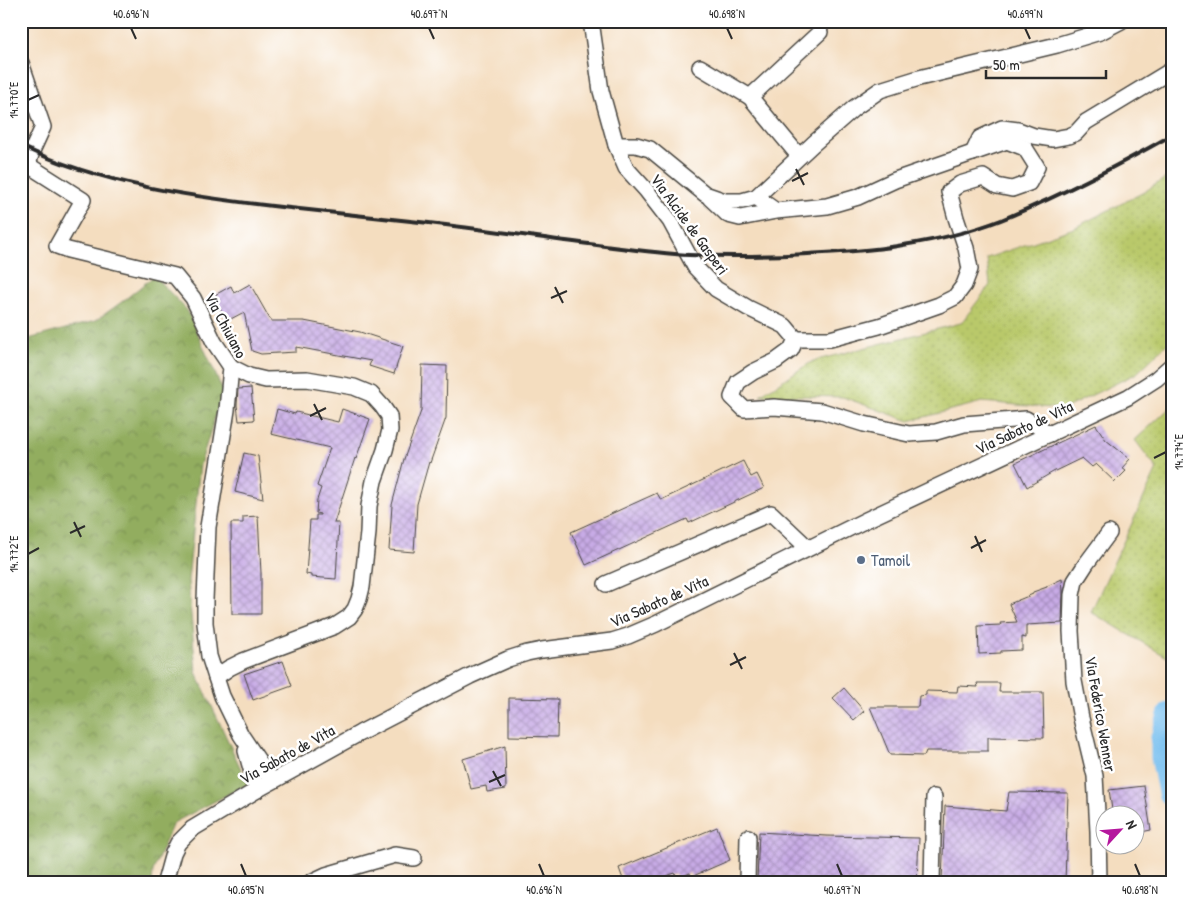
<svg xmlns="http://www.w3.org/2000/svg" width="1193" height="903" viewBox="0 0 1193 903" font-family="'Patrick Hand',sans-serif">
<defs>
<pattern id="grass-dots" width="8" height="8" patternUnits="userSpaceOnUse" patternTransform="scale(1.25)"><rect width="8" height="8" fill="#b9c96b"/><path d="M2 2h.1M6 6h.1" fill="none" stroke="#9fad5d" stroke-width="1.8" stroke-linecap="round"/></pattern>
<pattern id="forest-crowns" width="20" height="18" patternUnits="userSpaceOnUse" patternTransform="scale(1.25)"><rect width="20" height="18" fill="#92ad5f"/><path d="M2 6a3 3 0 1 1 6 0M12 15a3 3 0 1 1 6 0" fill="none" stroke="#778d4f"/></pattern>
<pattern id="building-cross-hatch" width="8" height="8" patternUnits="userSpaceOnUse" patternTransform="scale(1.25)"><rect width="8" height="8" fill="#c8abe6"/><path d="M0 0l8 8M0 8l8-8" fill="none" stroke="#a38bbb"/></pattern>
</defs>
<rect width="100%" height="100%" fill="#fff"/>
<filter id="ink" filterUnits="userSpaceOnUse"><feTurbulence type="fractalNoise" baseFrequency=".02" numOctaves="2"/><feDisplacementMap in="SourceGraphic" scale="10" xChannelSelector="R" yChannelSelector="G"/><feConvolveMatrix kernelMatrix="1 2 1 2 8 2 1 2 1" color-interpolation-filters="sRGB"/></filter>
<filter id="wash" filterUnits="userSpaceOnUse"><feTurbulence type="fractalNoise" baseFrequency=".0096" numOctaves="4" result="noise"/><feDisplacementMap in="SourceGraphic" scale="20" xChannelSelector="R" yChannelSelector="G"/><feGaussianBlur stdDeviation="1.12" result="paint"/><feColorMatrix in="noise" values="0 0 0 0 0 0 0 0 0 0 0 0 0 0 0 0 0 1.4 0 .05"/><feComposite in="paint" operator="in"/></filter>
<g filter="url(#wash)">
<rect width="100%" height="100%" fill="#f4ddbf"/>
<!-- grass -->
<g fill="url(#grass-dots)" stroke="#727a4b">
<path d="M 1172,174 L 1172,339 L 1137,373 L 1064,409 L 982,402 L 909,421 L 843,397 L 760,395 L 813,361 L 961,323 L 990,285 L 987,258 L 1074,228 L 1144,192 Z"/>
<path d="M 1172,406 L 1172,660 L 1091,612 L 1157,469 L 1135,440 Z"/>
</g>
<!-- forest -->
<path fill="url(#forest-crowns)" stroke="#5e6c45" d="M 154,276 L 187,310 L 223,391 L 200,465 L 188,580 L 196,672 L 248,784 L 173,823 L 153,871 L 152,882 L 21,882 L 21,341 L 95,321 L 123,301 Z"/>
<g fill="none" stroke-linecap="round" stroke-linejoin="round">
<!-- river -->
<path stroke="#77bfef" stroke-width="29" d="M 1172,716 L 1165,738 L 1165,757 L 1172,792"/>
</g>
<g id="blocks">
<!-- building -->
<g fill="url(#building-cross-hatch)">
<path d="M 250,284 L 271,321 L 304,321 L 360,332 L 403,346 L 394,374 L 369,366 L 371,361 L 296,347 L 296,352 L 261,354 L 252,351 L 244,312 L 227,321 L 213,296 L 231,286 L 234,293 Z"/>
<path d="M 422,365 L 447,366 L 446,418 L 430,463 L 429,462 L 417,504 L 414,552 L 389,550 L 392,505 L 404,459 L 421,411 Z"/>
<path d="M 251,388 L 254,420 L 239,421 L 237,405 L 238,389 Z"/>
<path d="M 277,409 L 295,414 L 296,412 L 338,422 L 342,409 L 370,419 L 356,459 L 355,458 L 334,523 L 339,523 L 336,579 L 311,577 L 311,575 L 306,574 L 310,520 L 316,520 L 316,515 L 320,515 L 320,514 L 316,513 L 317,500 L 321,488 L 317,486 L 330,448 L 271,434 Z"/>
<path d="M 1096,425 L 1106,440 L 1130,459 L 1122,468 L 1126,471 L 1115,482 L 1096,464 L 1092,467 L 1082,458 L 1053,472 L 1027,487 L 1015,463 Z"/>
<path d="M 244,453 L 258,456 L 263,499 L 235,492 Z"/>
<path d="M 743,461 L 751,477 L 757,474 L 764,488 L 689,523 L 687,519 L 586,565 L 571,532 L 657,493 L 661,500 Z"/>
<path d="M 258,516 L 261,573 L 261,614 L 232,614 L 231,523 L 243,523 L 243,517 Z"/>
<path d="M 1062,579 L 1063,591 L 1062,623 L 1026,625 L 1026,638 L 1022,637 L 1022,650 L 1001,651 L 1001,653 L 979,654 L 978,626 L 1001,625 L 1000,623 L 1017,622 L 1009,604 L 1033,594 L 1033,592 L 1047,587 L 1047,586 Z"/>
<path d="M 283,661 L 292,686 L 253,700 L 244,674 Z"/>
<path d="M 977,683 L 1000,683 L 999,692 L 1043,692 L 1044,738 L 988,737 L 988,751 L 926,751 L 924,756 L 890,755 L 870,707 L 918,707 L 919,696 L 926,695 L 926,691 L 957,692 L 958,686 L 978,687 Z"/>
<path d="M 844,688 L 864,711 L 854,720 L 833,698 Z"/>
<path d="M 509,698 L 558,699 L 557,737 L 509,736 Z"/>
<path d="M 505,746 L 506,789 L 487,792 L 486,786 L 471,789 L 463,759 Z"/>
<path d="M 1144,786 L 1151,830 L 1136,833 L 1136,816 L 1113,816 L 1109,790 Z"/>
<path d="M 1009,792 L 1068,793 L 1065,882 L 942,882 L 945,806 L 1006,811 Z"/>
<path d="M 717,827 L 730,860 L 691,877 L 690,873 L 677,878 L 675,873 L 650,882 L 624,882 L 619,868 Z"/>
<path d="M 759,832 L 826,836 L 919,838 L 917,882 L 757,882 Z"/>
</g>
</g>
</g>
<g filter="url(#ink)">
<use href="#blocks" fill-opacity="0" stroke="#494641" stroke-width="1"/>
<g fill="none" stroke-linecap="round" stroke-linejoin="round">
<!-- minor casing -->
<g stroke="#494641" stroke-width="18">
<g id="minor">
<path d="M 591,21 L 601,91 L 616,145 L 626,168 L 646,190 L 670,221 L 695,267 L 716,289 L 748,308 L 785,326 L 796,339 L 791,350 L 776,361 L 753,372 L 738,382 L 732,397 L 744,409 L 774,407 L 822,411 L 864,424 L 909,434 L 936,432 L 964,424 L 1026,419 L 1050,434"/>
<path d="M 21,63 L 43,127 L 32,151 L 28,165 L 83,200 L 57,246 L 68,250 L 175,276 L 193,298 L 214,342 L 231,367 L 227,410 L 208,527 L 205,600 L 205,623 L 209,656 L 222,696 L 241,735 L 272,781"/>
<path d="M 700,67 L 750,97 L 799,156"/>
<path d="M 750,97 L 820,32"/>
<path d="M 616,145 L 636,145 L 650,149 L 705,194 L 725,201 L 742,201 L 756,197 L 813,144 L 854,108 L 880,90 L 919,78 L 1057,45 L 1100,32 L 1121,21"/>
<path d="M 973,153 L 980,138 L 1002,128 L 1018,130 L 1034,136 L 1053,139 L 1069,136 L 1076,133 L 1086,122 L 1172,70"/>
<path d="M 756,197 L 776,211 L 827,206 L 858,197 L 895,180 L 1007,141 L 1025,148 L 1037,167 L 1029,183 L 1012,189 L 997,186 L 983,177 L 960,184 L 949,192 L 956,218 L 966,248 L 970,269 L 964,285 L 955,297 L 939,305 L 879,326 L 830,339 L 796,339"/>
<path d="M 710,198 L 728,215 L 740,218 L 776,211"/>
<path d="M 606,584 L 771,513 L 808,548"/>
<path d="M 216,677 L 229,668 L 243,661 L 335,626 L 349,617 L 355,609 L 359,599 L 362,587 L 368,533 L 369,506 L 374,481 L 385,450 L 390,430 L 389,416 L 382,406 L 371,394 L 354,387 L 307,379 L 266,380 L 249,376 L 231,367"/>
<path d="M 246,751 L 257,790"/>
<path d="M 165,882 L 173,853 L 178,843 L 192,829 L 257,790 L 360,733 L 470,676 L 508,659 L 527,653 L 542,650 L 612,641 L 628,636 L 656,624 L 866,520 L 1128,397 L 1156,379 L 1172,365"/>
<path d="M 311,882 L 326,875 L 395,855 L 414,858"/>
<path d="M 747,882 L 748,837"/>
<path d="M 932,882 L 934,797"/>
<path d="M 1099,882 L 1098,831 L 1095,776 L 1081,718 L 1074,681 L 1071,631 L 1072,595 L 1075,581 L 1086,564 L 1109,533"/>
</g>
</g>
<!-- minor -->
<use href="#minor" stroke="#fff" stroke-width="15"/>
<!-- rail -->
<path stroke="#2b2b2b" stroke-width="4" d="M 21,146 C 102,185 193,197 281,207 C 330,212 380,218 429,223 C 482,229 536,237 589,244 C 622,248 656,253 689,255 C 729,257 769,256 808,254 C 840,252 872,251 903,245 C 936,240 970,232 1001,220 C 1060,196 1117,166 1172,135"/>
</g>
</g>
<!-- ticks -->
<path fill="none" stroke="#2b2b2b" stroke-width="2" d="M 131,28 L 136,39M 429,28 L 434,39M 727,28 L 732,39M 1025,28 L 1030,39M 28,100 L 39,95M 796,169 L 804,185M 792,181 L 808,173M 555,287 L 563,303M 551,298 L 567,291M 314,404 L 322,420M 310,416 L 326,408M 1154,458 L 1166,452M 74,522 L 81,537M 70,533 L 85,526M 975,536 L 982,552M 971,548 L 986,540M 28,554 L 39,548M 734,653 L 742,669M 730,665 L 746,657M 493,771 L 501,786M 489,782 L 505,775M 241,864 L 246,876M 539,864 L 544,876M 837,864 L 842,876M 1135,864 L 1140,876"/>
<!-- markers -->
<circle fill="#5c6f8a" stroke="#fff" stroke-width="2" cx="861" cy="560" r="5"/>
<g text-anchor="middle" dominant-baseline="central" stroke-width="5" stroke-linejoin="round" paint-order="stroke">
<!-- street labels -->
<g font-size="16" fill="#2b2b2b" stroke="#fff">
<text transform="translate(690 224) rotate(54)">Via Alcide de Gasperi</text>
<text transform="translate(226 325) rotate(62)">Via Chiuiano</text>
<text transform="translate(1024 427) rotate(-25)">Via Sabato de Vita</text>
<text transform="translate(659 601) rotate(-24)">Via Sabato de Vita</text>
<text transform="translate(1101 714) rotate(80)">Via Federico Wenner</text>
<text transform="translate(287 754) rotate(-29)">Via Sabato de Vita</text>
</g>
<!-- service labels -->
<g font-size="16" fill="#4e5e75" stroke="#fff" text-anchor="start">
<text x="871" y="560">Tamoil</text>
</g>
</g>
<!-- margin -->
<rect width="1193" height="903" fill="none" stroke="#fff" stroke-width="55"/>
<!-- north arrow -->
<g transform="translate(1120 830) rotate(64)"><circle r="24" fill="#ffffff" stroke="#aaaaaa"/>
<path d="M0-4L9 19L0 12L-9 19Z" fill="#b5179e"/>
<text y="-8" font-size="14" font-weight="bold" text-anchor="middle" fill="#2b2b2b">N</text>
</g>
<!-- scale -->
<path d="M986 70v8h120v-8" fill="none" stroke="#2b2b2b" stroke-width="2.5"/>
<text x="993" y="70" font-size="15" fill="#2b2b2b" stroke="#ffffff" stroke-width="4" paint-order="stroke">50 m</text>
<rect x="28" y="28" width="1138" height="848" fill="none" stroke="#2b2b2b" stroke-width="2"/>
<g font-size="12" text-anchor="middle" fill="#2b2b2b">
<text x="131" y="18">40.696°N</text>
<text x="429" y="18">40.697°N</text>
<text x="727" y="18">40.698°N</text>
<text x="1025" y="18">40.699°N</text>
<text transform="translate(14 100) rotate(-90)" y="4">14.770°E</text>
<text transform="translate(1179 452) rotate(-90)" y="4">14.774°E</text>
<text transform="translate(14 554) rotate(-90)" y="4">14.772°E</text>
<text x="246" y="894">40.695°N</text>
<text x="544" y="894">40.696°N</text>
<text x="842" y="894">40.697°N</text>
<text x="1140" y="894">40.698°N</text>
</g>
</svg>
